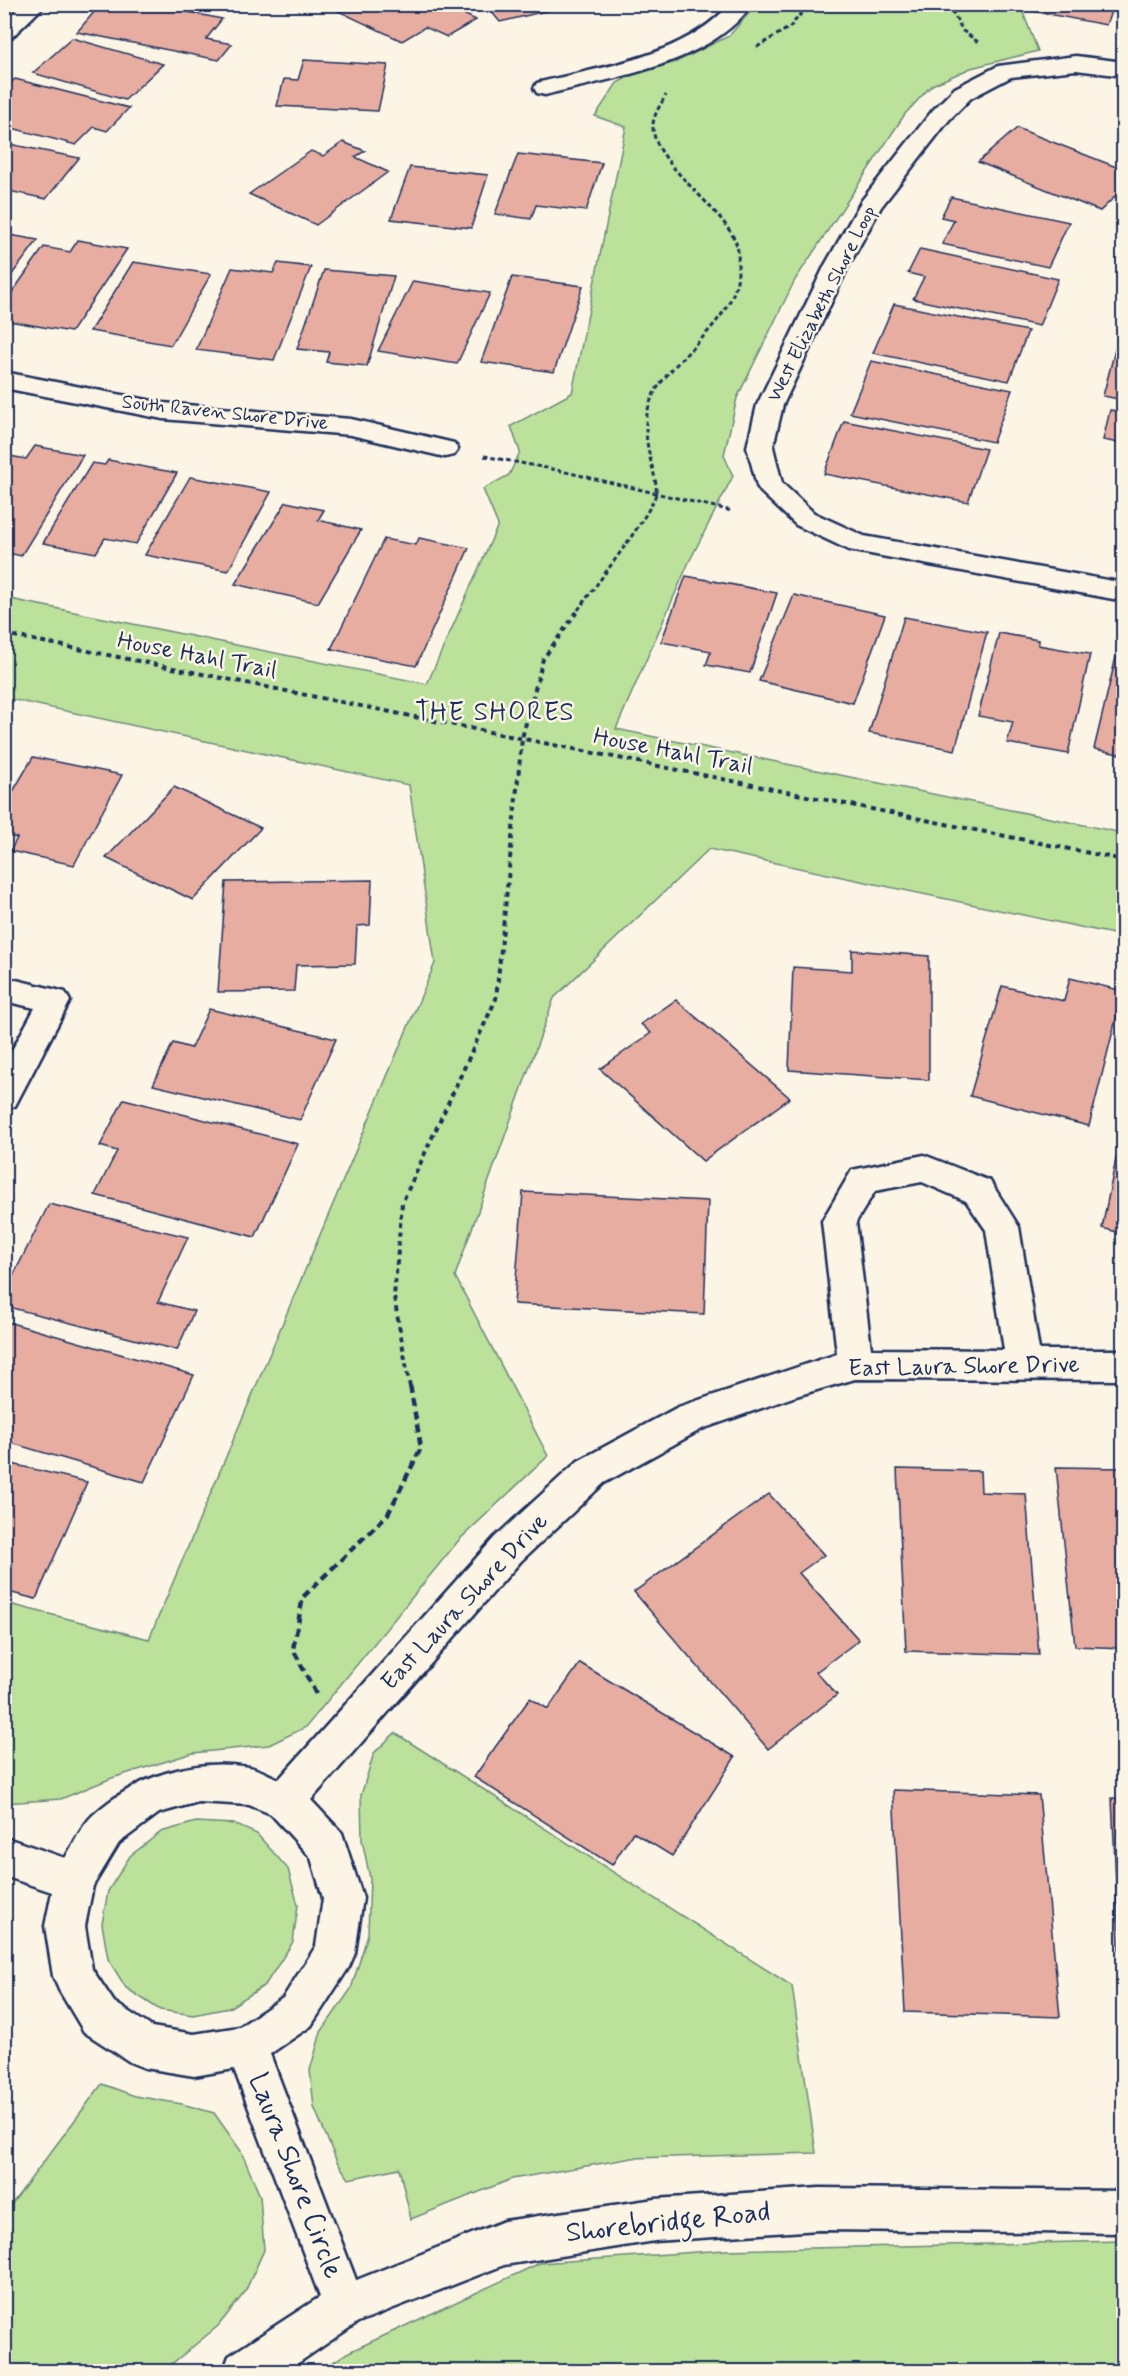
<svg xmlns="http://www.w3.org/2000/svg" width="1128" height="2376" viewBox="0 0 1128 2376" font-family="Mynerve,sans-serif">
<rect width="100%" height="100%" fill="#fcf5e5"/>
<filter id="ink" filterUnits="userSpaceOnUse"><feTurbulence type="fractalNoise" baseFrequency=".0167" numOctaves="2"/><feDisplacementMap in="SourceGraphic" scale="12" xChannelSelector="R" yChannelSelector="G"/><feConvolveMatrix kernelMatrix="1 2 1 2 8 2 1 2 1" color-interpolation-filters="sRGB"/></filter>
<g filter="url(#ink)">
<!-- green -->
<g fill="#bce19b" stroke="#6c887c" stroke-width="1.5">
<path d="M 756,5 L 1020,5 L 1038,51 L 971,68 L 932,85 L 905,114 L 795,280 L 737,398 L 724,455 L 733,476 L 689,562 L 616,729 L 1123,833 L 1123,936 L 709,849 L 554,998 L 455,1276 L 548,1456 L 459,1540 L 306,1727 L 269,1745 L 193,1753 L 112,1778 L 61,1799 L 5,1803 L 5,1603 L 149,1639 L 435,963 L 409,785 L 5,698 L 5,598 L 427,684 L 498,525 L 483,489 L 509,475 L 520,452 L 511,426 L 572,393 L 626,127 L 595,116 L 617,83 L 632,75 L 676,62 L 729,36 Z"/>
<path d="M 395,1733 L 792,1986 L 816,2153 L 632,2158 L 512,2179 L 411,2219 L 399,2168 L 349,2179 L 337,2162 L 314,2107 L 310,2070 L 321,2032 L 351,1989 L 368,1934 L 370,1878 L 362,1840 L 361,1795 L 374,1753 Z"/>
<path d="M 196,1822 L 234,1824 L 257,1834 L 288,1869 L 298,1905 L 293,1942 L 265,1985 L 229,2008 L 193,2015 L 160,2010 L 126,1988 L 108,1959 L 102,1924 L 108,1891 L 130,1856 L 161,1832 Z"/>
<path d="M 102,2084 L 135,2096 L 182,2104 L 214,2113 L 241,2151 L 260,2196 L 264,2250 L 245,2292 L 218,2326 L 163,2371 L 5,2371 L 5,2213 Z"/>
<path d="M 1123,2241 L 1123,2371 L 320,2371 L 347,2353 L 540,2263 L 725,2250 Z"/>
</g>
<!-- building -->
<g fill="#e7ada1" stroke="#1b2f5e" stroke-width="1.5">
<path d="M 101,4 L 149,4 L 222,19 L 206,39 L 232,44 L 219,60 L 77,32 Z"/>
<path d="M 345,4 L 443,4 L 476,20 L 447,37 L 425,27 L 402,41 L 336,10 Z"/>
<path d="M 485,4 L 571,4 L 571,5 L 500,22 Z"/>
<path d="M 1035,4 L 1114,4 L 1106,25 L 1032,11 Z"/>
<path d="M 72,38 L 163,64 L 125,100 L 33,73 Z"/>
<path d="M 304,60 L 388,65 L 378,111 L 277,106 L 284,79 L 298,80 Z"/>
<path d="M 15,79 L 129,108 L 107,131 L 94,127 L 76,145 L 4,126 L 4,89 Z"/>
<path d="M 1017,128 L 1124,170 L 1124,188 L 1100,211 L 978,162 Z"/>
<path d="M 343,142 L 365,151 L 355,157 L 388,172 L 316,225 L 249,194 L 311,151 L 323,156 Z"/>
<path d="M 4,143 L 79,158 L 46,199 L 4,190 Z"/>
<path d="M 518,154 L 602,163 L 586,211 L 536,205 L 531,219 L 495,214 Z"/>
<path d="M 410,167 L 488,175 L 471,228 L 391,219 Z"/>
<path d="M 951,197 L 1069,222 L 1048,267 L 942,244 L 954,220 L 941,217 Z"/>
<path d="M 4,234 L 38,240 L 4,285 Z"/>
<path d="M 78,240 L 127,249 L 71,332 L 4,320 L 4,304 L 44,247 L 70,252 Z"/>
<path d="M 920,249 L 1058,279 L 1039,326 L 913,299 L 924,277 L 908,273 Z"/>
<path d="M 133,262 L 211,274 L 171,345 L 90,331 Z"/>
<path d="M 278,263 L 311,267 L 274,360 L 196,350 L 232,268 L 273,273 Z"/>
<path d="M 324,270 L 394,276 L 367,366 L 326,362 L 329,352 L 297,349 Z"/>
<path d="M 512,277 L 583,286 L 554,372 L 481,362 Z"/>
<path d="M 413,281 L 490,293 L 457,364 L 378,351 Z"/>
<path d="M 894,304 L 1028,331 L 1009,381 L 873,353 Z"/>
<path d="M 1116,346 L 1124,348 L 1124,400 L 1103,396 Z"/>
<path d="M 871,361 L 1012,390 L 993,442 L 850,413 Z"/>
<path d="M 1110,410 L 1124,412 L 1124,444 L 1103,440 Z"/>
<path d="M 844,421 L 986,449 L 968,502 L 824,474 Z"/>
<path d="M 35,446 L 83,455 L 21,556 L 4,552 L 4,455 L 26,459 Z"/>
<path d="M 108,460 L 177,473 L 136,544 L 105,538 L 96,553 L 43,543 L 92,463 L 105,465 Z"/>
<path d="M 190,477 L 271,492 L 228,571 L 145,555 Z"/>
<path d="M 286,502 L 324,510 L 318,520 L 361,530 L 318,603 L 235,584 Z"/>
<path d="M 419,538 L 469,548 L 416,666 L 331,649 L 384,539 L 416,545 Z"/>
<path d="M 686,576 L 777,593 L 750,673 L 706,665 L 711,651 L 661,642 Z"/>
<path d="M 794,595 L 885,615 L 853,703 L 759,681 Z"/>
<path d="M 904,617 L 987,632 L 955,750 L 869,733 Z"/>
<path d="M 999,633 L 1038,640 L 1038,645 L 1090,654 L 1068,754 L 1007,743 L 1013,722 L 978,716 Z"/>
<path d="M 1116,657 L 1124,659 L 1124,755 L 1094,749 Z"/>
<path d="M 33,757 L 122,775 L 74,865 L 10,851 L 17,838 L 4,835 L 4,807 Z"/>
<path d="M 174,787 L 261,828 L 193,900 L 106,858 Z"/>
<path d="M 372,880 L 370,925 L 357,926 L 355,964 L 296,965 L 294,991 L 218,992 L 226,882 Z"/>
<path d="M 852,950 L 929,956 L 929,1080 L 789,1070 L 793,967 L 852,971 Z"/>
<path d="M 1070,978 L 1123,991 L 1089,1126 L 970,1096 L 1002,986 L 1064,1001 Z"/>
<path d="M 676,1000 L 790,1098 L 703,1161 L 600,1069 L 651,1033 L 641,1024 Z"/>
<path d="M 209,1009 L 336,1039 L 300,1120 L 153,1085 L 173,1043 L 191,1048 Z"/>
<path d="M 124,1099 L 298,1144 L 255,1237 L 95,1195 L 117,1151 L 100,1146 Z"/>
<path d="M 1124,1119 L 1124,1234 L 1102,1228 Z"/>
<path d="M 523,1192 L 708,1201 L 704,1314 L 514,1304 Z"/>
<path d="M 49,1204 L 188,1237 L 158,1302 L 194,1311 L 177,1350 L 4,1306 L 4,1294 Z"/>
<path d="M 4,1321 L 194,1375 L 144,1482 L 4,1441 Z"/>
<path d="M 4,1462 L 87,1482 L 36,1599 L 4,1591 Z"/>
<path d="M 1056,1467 L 1124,1468 L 1124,1648 L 1075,1646 Z"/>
<path d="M 897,1469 L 980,1471 L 981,1492 L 1026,1494 L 1039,1655 L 906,1651 Z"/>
<path d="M 769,1494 L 824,1555 L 799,1573 L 859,1640 L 816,1672 L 837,1695 L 768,1749 L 634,1592 Z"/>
<path d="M 580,1663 L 735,1757 L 672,1856 L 633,1832 L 612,1865 L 474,1777 L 530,1698 L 548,1709 Z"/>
<path d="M 893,1790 L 1039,1795 L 1060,2017 L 905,2012 Z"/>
<path d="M 1112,1798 L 1124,1799 L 1124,2011 L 1122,2011 Z"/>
</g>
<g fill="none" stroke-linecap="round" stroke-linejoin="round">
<!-- minor casing -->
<g stroke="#1b2f5e" stroke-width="5">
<g id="minor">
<path d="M 23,4 L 46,4 L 12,37 L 4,38 L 4,20 Z"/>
<path d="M 730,4 L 752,4 C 711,64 611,78 545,95 L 537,93 L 534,88 L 537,83 C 601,67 684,57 730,4 Z"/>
<path d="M 1076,56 L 1124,62 L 1124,76 L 1076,70 L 1011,77 L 971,98 L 949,120 L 881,207 L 849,265 L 783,405 L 773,447 L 782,483 L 814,513 L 864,536 L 1124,583 L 1124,601 L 849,550 L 796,525 L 761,492 L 757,486 L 747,447 L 757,405 L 825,265 L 862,200 L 933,110 L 955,88 L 998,66 Z"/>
<path d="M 4,372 L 163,403 L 351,419 L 454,443 L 458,449 L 454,455 L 445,457 L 351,435 L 163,419 L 4,388 Z"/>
<path d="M 4,977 L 65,992 L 70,1001 L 15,1106 L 4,1110 L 4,1065 L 35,1008 L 4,1001 Z"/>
<path d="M 924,1155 L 990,1181 L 1019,1227 L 1039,1350 L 1124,1350 L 1124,1380 L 855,1379 L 796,1396 L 702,1429 L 604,1483 L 521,1561 L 311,1800 L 342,1833 L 363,1898 L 355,1953 L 349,1967 L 311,2026 L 270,2054 L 366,2306 L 359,2321 L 344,2328 L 329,2321 L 234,2069 L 194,2076 L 145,2068 L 130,2062 L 84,2032 L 59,1990 L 53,1976 L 45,1926 L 52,1892 L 4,1876 L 4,1837 L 65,1858 C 74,1844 81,1826 93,1815 C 135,1777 193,1757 249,1767 C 259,1769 269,1775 279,1779 L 495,1537 L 578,1461 L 678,1407 L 837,1354 L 822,1221 L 852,1170 ZM 922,1182 L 966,1201 L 986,1230 L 1004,1350 L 871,1349 L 856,1222 L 875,1191 ZM 198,1802 L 249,1805 L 271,1814 L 311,1858 L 323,1898 L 316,1946 L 283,1998 L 239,2027 L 194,2034 L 152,2027 L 114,2002 L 92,1969 L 85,1926 L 93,1886 L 119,1843 L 159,1813 Z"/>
</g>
</g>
<!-- tertiary casing -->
<g stroke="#1b2f5e" stroke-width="5">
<path id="tertiary" d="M 819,2188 L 1124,2191 L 1124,2233 L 819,2230 L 655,2241 L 504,2265 L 358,2322 L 285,2372 L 223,2372 L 229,2356 L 329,2291 L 504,2221 L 655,2199 Z"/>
</g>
<!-- path-far2 -->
<g stroke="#1b2f5e" stroke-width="3" stroke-dasharray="4.5 3" stroke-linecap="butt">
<path d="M 948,4 L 963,31 L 978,42"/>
<path d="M 757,47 L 790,27 L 809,4"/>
<path d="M 484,456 L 557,470 L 732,511"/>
<path d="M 578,610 C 592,590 653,512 656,493 C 657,484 654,475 652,466 C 645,439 641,412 658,387 C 681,352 739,316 738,269 C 738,262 739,253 737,246 C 726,208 650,163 653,124 C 654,114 661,104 666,95"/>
</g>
<!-- path-far1 -->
<g stroke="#1b2f5e" stroke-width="4" stroke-dasharray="5 4.5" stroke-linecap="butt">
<path d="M 4,634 L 1124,860"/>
<path d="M 410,1387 L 394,1297 L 402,1203 L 496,999 L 522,738 L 543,659 L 579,609"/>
</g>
<!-- path -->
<path stroke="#1b2f5e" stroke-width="4.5" stroke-dasharray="8 5" stroke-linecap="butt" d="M 316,1694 L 293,1649 L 303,1597 L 388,1514 L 421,1448 L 410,1385"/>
<!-- minor -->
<use href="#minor" fill="#fcf5e5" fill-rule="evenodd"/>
<!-- tertiary -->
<use href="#tertiary" fill="#fcf5e5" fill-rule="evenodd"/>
</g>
</g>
<g text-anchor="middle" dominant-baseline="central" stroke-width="5" stroke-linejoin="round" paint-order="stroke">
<!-- far-street labels -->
<g font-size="20" fill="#1b2f5e" stroke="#fcf5e5">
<text transform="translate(822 304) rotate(-63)">West Elizabeth Shore Loop</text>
<text transform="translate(225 413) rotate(6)">South Raven Shore Drive</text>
</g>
<!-- street labels -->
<g font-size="24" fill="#1b2f5e" stroke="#fcf5e5">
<text transform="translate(197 656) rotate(11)">House Hahl Trail</text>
<text transform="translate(673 752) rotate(11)">House Hahl Trail</text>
<text transform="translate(964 1367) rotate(-1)">East Laura Shore Drive</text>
<text transform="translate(465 1602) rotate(-47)">East Laura Shore Drive</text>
</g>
<!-- neighbourhood labels -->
<g font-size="26" letter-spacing="1.5" fill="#1b2f5e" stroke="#fcf5e5">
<text x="495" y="713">THE SHORES</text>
</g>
<!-- near-street labels -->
<g font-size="28" fill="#1b2f5e" stroke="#fcf5e5">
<text transform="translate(295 2176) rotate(69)">Laura Shore Circle</text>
<text transform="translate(668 2223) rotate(-6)">Shorebridge Road</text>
</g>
</g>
<!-- margin -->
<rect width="1128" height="2376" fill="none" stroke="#fcf5e5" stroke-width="24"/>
<rect x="12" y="12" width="1104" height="2352" fill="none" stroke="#1b2f5e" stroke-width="2" filter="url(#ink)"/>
</svg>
